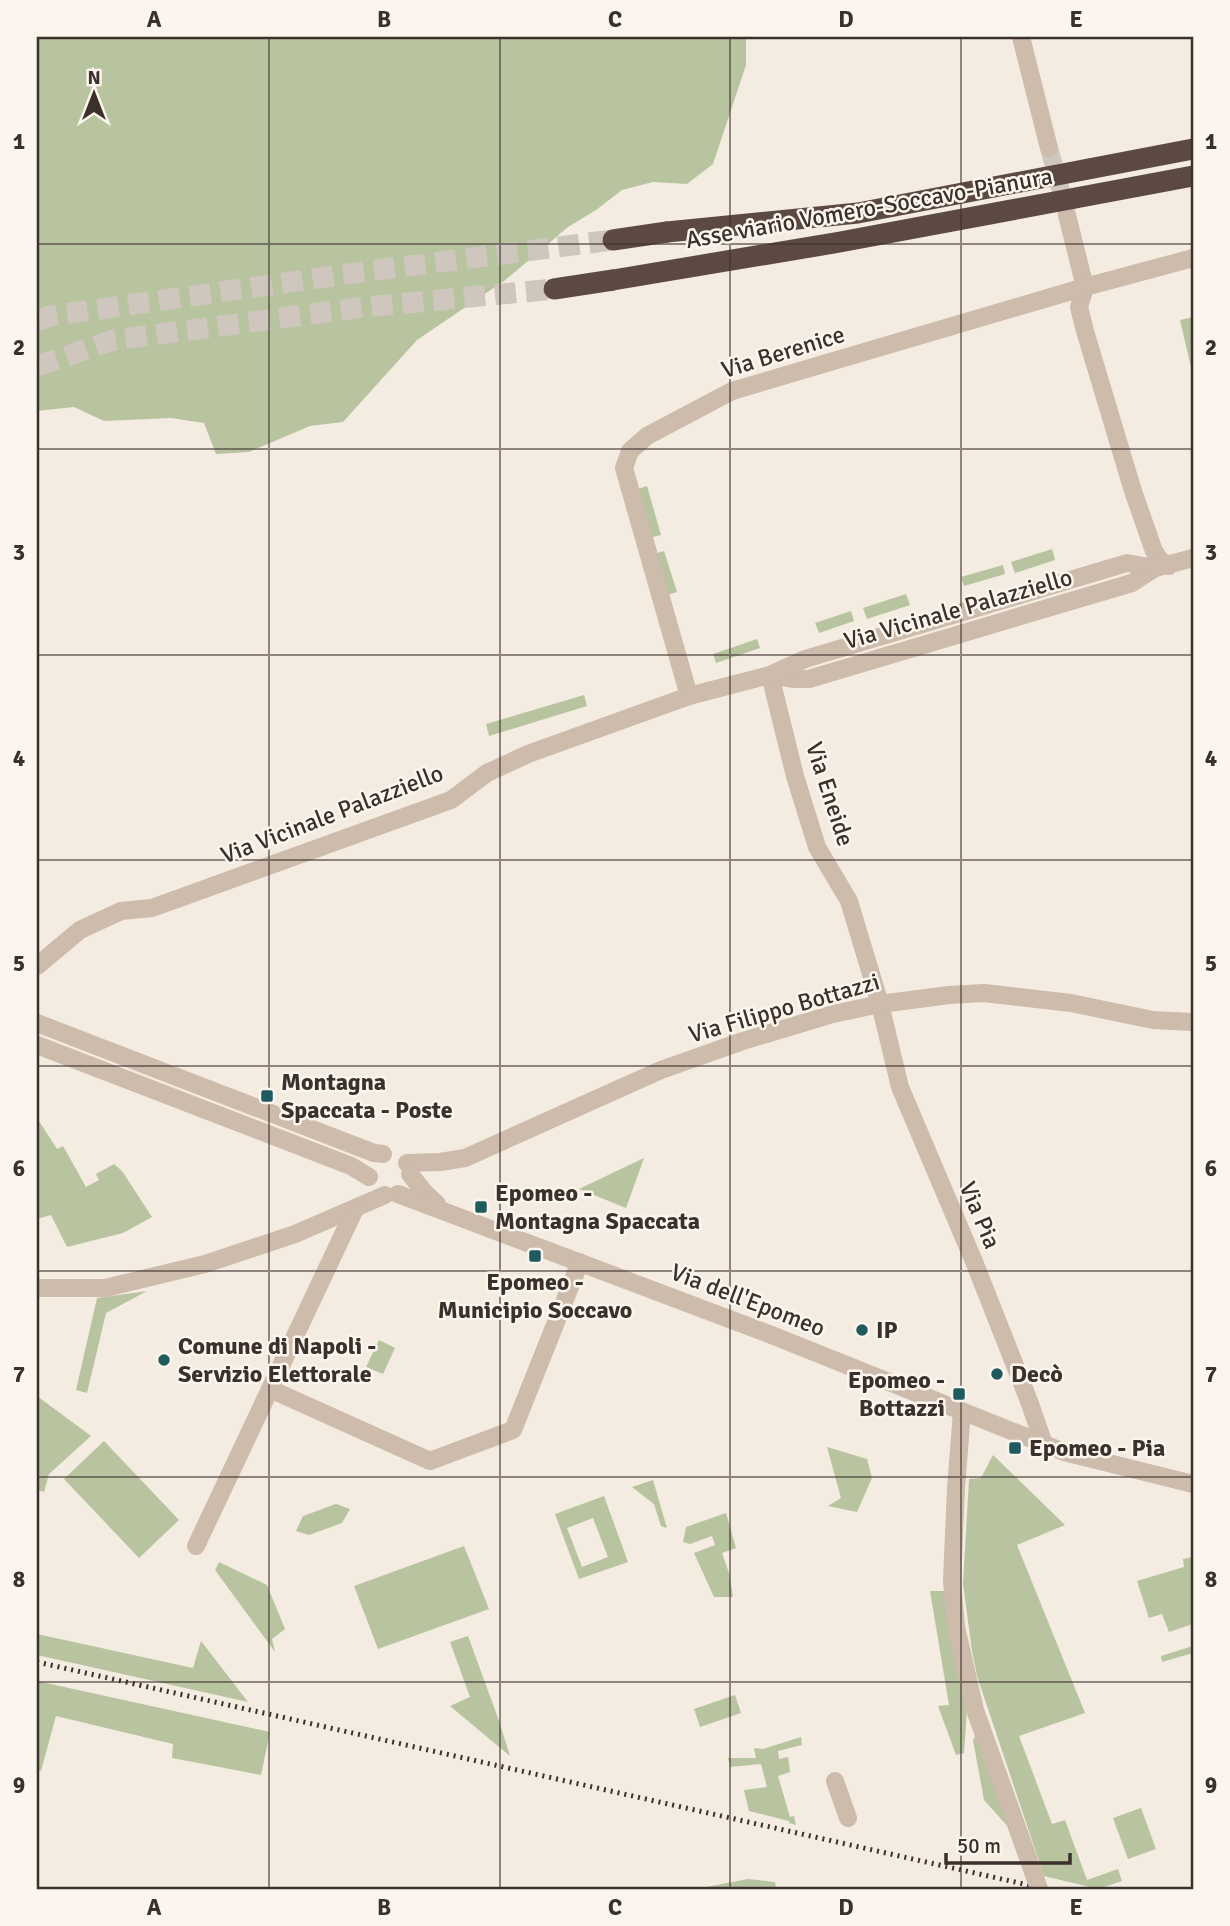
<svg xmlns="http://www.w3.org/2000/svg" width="1230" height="1926" viewBox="0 0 1230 1926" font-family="Signika,sans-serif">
<rect width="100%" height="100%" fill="#f4ebe1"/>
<!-- green -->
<g fill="#b8c4a0" fill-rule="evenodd">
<path d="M 37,37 L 746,37 L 746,65 L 713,164 L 687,184 L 653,182 L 622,190 L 596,210 L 568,227 L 504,281 L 417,340 L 343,422 L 310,426 L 249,452 L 216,454 L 204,423 L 171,418 L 104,421 L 74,407 L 37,411 Z"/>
<path d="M 1193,317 L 1193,376 L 1180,320 Z"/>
<path d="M 647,486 L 661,535 L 644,539 L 631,491 Z"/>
<path d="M 1052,549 L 1055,560 L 1015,573 L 1011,562 Z"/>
<path d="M 664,551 L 677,592 L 661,597 L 648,556 Z"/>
<path d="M 1003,565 L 1005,574 L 964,586 L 961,577 Z"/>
<path d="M 906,594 L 910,605 L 867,619 L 863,608 Z"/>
<path d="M 851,611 L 854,621 L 819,633 L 815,623 Z"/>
<path d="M 757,639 L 760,648 L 716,663 L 713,654 Z"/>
<path d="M 584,695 L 587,706 L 489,736 L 486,724 Z"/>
<path d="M 37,1118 L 57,1149 L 63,1146 L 86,1187 L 99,1180 L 96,1174 L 114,1164 L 122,1171 L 152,1217 L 123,1233 L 67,1247 L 51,1215 L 37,1219 Z"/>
<path d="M 644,1158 L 626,1208 L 579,1189 Z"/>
<path d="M 147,1291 L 106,1313 L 87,1393 L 76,1390 L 97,1298 Z"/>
<path d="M 379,1340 L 395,1348 L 383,1374 L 366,1367 Z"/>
<path d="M 37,1396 L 91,1436 L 49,1474 L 44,1492 L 37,1490 Z"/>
<path d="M 104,1441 L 179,1520 L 139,1558 L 64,1479 Z"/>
<path d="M 827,1447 L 867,1459 L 872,1478 L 857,1512 L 828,1506 L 841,1498 Z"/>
<path d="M 993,1455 L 1065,1525 L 1017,1545 L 1085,1713 L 1019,1736 L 1052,1824 L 1065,1820 L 1087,1880 L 1118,1869 L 1122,1881 L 1098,1889 L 1044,1876 L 977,1676 L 972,1651 L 963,1584 L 969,1479 L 981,1478 Z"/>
<path d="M 653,1480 L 667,1528 L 661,1526 L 654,1504 L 632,1487 Z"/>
<path d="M 604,1496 L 628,1562 L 579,1579 L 555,1514 ZM 593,1518 L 608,1557 L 582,1567 L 567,1528 Z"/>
<path d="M 336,1504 L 350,1509 L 342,1523 L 309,1535 L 296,1531 L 303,1516 Z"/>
<path d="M 726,1513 L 736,1548 L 722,1553 L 729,1573 L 733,1597 L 714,1597 L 694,1553 L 715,1545 L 712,1536 L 690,1544 L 683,1542 L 686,1527 Z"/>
<path d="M 464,1546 L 489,1609 L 378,1649 L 354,1586 Z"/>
<path d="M 1193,1557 L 1193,1624 L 1169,1632 L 1162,1614 L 1149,1618 L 1137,1581 L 1184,1567 L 1183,1559 Z"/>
<path d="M 219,1562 L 267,1585 L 285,1629 L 272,1639 L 275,1652 L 215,1570 Z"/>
<path d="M 930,1591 L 948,1591 L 968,1694 L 964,1753 L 956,1755 L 938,1706 L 949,1705 Z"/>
<path d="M 37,1634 L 193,1668 L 201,1641 L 248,1702 L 37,1655 Z"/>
<path d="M 468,1636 L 499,1721 L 510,1756 L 450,1706 L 470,1697 L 450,1642 Z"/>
<path d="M 1193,1646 L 1193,1653 L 1162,1662 L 1161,1656 Z"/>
<path d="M 37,1681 L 270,1732 L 261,1775 L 172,1758 L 173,1744 L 56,1716 L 41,1771 L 37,1770 Z"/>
<path d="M 735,1695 L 741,1713 L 700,1727 L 694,1709 Z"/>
<path d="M 978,1731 L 1010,1829 L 984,1800 L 973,1740 Z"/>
<path d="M 801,1737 L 802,1745 L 778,1751 L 779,1759 L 788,1757 L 790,1772 L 778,1776 L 790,1817 L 794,1816 L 796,1825 L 789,1823 L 789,1821 L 749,1811 L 744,1790 L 767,1787 L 761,1764 L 730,1767 L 728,1758 L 756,1758 L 754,1748 L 763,1749 Z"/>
<path d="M 1141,1808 L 1156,1849 L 1128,1859 L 1113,1818 Z"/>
<path d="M 748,1879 L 775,1882 L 776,1889 L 696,1889 Z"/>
</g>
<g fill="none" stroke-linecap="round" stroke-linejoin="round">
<!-- minor-tunnel -->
<path stroke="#cfc6bd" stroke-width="18" stroke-dasharray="18 9" stroke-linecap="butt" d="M 1049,148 L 1067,212"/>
<!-- highway-tunnel -->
<g stroke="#cfc6bd" stroke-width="21" stroke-dasharray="21 10" stroke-linecap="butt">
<path d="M 37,321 L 50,316 L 369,271 L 613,240"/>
<path d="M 37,366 L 114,340 L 365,307 L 554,289"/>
</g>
<!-- minor -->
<g stroke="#cdbbac" stroke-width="18">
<path d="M 1021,37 L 1049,148"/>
<path d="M 1067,215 L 1085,287 L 1079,307 L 1085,331 L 1133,491 L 1154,551 L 1160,560 L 1169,566"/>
<path d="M 770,675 L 795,776 L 817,847 L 849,901 L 880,1004 L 900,1087 L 975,1264 L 1029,1401 L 1044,1444"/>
<path d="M 770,675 L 794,679 L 809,679 L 1132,583 L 1155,568"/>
<path d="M 689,696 L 624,468 L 630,451 L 647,436 L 732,391 L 1085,287 L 1193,258"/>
<path d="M 37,966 L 80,930 L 121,911 L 152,908 L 451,800 L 487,773 L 528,754 L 689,696 L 770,675 L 805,659 L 1127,563 L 1155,568 L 1193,558"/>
<path d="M 37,1023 L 374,1153 L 383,1154"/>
<path d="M 37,1045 L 351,1166 L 369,1177"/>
<path d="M 407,1163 L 440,1162 L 465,1158 L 661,1070 L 743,1041 L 833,1014 L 880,1004 L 949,995 L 984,993 L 1071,1003 L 1153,1020 L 1193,1022"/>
<path d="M 410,1174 L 425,1193 L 437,1204"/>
<path d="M 398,1194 L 769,1334 L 1064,1452 L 1193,1484"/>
<path d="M 37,1288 L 105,1288 L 205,1264 L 295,1234 L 385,1195"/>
<path d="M 270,1389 L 430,1461 L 513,1430 L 580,1262"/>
<path d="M 962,1412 L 956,1488 L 952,1581 L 956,1627 L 975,1710 L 1032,1869"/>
<path d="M 196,1546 L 355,1209"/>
<path d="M 835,1781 L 848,1818"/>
</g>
<!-- highway -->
<g stroke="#5c4a42" stroke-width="21">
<path d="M 613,240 L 667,232"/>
<path d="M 554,289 L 613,280"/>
</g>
<!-- rail -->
<path stroke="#3b302b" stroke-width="5" stroke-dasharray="2 5" stroke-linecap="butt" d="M 37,1662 L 1046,1889"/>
<!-- minor-bridge -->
<path stroke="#cdbbac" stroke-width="18" d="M 1032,1869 L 1039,1889"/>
<!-- highway-bridge -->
<g stroke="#5c4a42" stroke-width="21">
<path d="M 667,232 L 858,213 L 1193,149"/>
<path d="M 613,280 L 840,242 L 1193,176"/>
</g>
</g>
<!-- grid -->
<path fill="none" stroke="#3b302b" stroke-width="2" stroke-opacity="0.55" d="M 269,37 L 269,1889M 500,37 L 500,1889M 730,37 L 730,1889M 961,37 L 961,1889M 37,244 L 1193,244M 37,449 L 1193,449M 37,655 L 1193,655M 37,860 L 1193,860M 37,1066 L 1193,1066M 37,1271 L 1193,1271M 37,1477 L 1193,1477M 37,1682 L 1193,1682"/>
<!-- markers -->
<g fill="#1f5a5e" stroke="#fbf5ee" stroke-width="2.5">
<rect x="260" y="1089" width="14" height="14" rx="3.5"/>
<rect x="474" y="1200" width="14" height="14" rx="3.5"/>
<rect x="528" y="1249" width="14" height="14" rx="3.5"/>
<circle cx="862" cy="1330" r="7"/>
<circle cx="164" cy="1360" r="7"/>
<circle cx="997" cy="1374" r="7"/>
<rect x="952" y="1387" width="14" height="14" rx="3.5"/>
<rect x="1008" y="1441" width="14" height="14" rx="3.5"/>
</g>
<g text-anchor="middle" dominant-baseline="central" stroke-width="5" stroke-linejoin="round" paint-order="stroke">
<!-- street labels -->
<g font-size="24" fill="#3b302b" stroke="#fbf5ee">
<text transform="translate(869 208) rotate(-10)">Asse viario Vomero-Soccavo-Pianura</text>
<text transform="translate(783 352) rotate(-17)">Via Berenice</text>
<text transform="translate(958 609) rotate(-16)">Via Vicinale Palazziello</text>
<text transform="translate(830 794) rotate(72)">Via Eneide</text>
<text transform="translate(332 814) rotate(-21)">Via Vicinale Palazziello</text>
<text transform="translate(784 1008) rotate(-16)">Via Filippo Bottazzi</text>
<text transform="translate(980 1215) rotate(67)">Via Pia</text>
<text transform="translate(748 1300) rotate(21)">Via dell'Epomeo</text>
</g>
<!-- poi labels -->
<g font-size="24" font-weight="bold" fill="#3b302b" stroke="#fbf5ee" text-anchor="start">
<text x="281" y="1082">Montagna<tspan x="281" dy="28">Spaccata - Poste</tspan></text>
<text x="495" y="1193">Epomeo -<tspan x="495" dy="28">Montagna Spaccata</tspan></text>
<text x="535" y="1282" text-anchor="middle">Epomeo -<tspan x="535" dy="28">Municipio Soccavo</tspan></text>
<text x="876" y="1330">IP</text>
<text x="178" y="1346">Comune di Napoli -<tspan x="178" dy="28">Servizio Elettorale</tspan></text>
<text x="1011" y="1374">Decò</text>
<text x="945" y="1380" text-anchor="end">Epomeo -<tspan x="945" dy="28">Bottazzi</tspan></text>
<text x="1029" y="1448">Epomeo - Pia</text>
</g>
</g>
<!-- border -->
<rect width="1230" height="1926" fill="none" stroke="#fbf5ee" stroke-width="77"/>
<!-- north arrow -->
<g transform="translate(94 94)" stroke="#fbf5ee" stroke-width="5" paint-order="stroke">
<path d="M0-5L12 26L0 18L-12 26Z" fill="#3b302b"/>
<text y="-10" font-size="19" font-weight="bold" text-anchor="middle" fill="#3b302b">N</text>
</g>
<!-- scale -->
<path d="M946 1853v10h124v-10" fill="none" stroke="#3b302b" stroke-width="3.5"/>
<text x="957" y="1853" font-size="21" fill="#3b302b" stroke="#fbf5ee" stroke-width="5" paint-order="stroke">50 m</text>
<rect x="38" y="38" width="1154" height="1850" fill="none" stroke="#3b302b" stroke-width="2.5"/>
<g font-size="23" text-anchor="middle" font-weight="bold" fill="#3b302b">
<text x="154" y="27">A</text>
<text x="384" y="27">B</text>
<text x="615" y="27">C</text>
<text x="846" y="27">D</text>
<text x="1076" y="27">E</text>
<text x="19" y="149">1</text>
<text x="1211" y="149">1</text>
<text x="19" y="355">2</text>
<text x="1211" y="355">2</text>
<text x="19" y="560">3</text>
<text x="1211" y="560">3</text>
<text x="19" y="766">4</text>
<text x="1211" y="766">4</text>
<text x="19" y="971">5</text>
<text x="1211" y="971">5</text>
<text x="19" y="1176">6</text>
<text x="1211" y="1176">6</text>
<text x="19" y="1382">7</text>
<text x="1211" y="1382">7</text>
<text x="19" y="1587">8</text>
<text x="1211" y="1587">8</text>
<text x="19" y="1793">9</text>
<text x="1211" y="1793">9</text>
<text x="154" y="1915">A</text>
<text x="384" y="1915">B</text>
<text x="615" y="1915">C</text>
<text x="846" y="1915">D</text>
<text x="1076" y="1915">E</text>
</g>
</svg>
